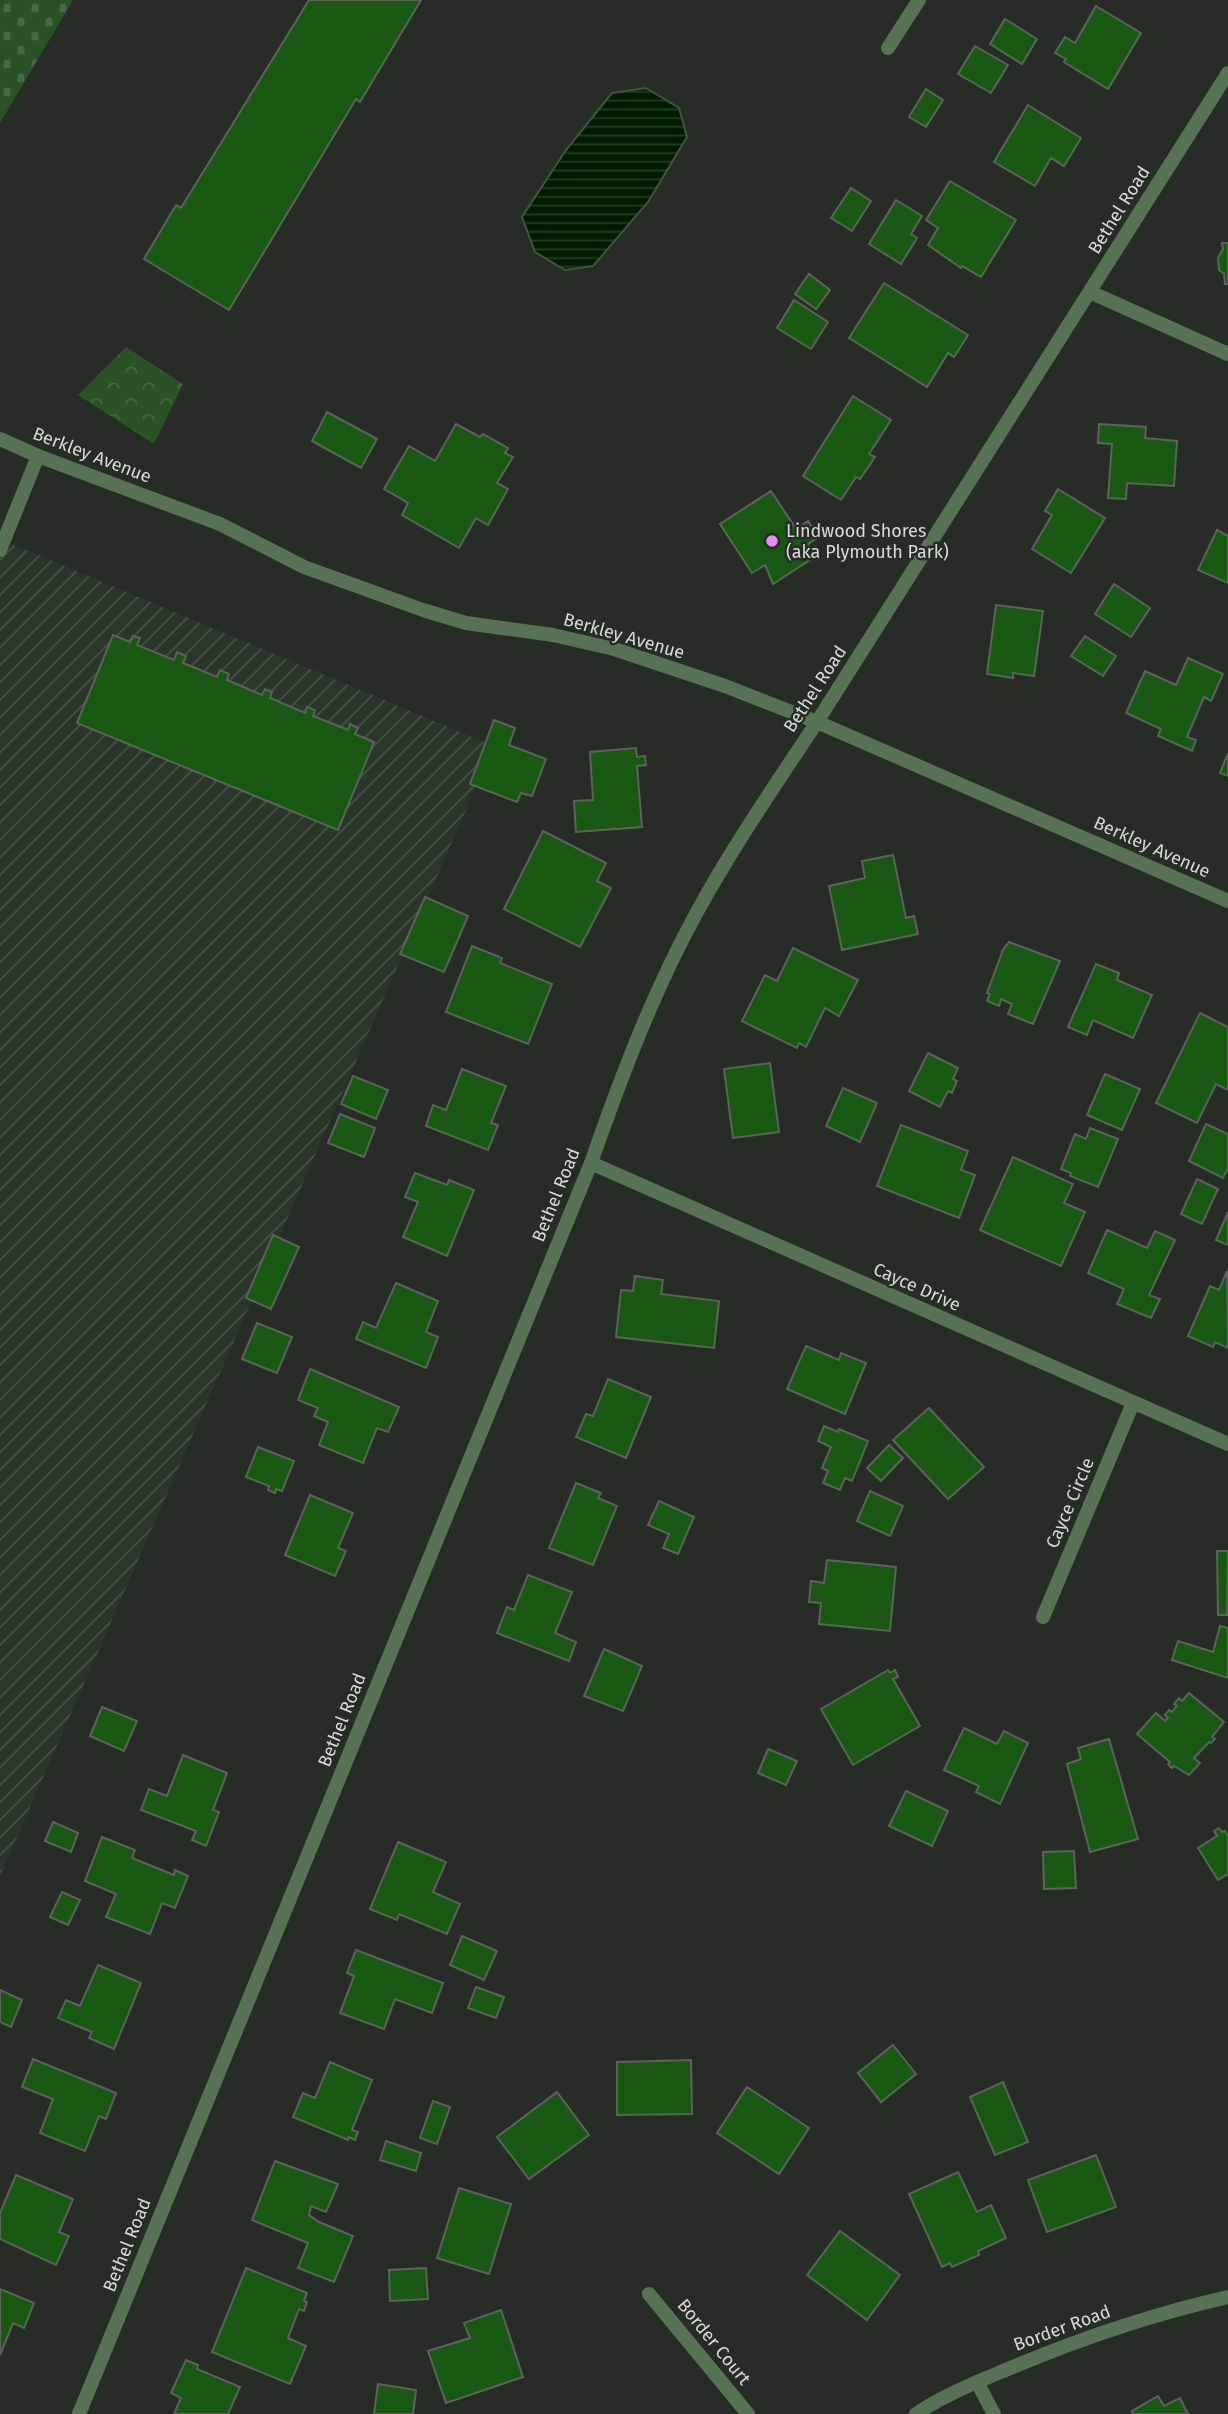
<svg xmlns="http://www.w3.org/2000/svg" width="1228" height="2414" viewBox="0 0 1228 2414" font-family="'Fira Sans',sans-serif">
<defs>
<pattern id="industrial-furrows" width="10" height="10" patternUnits="userSpaceOnUse" patternTransform="scale(1.75)"><rect width="10" height="10" fill="#2b362a"/><path d="M-1 1l2-2M0 10L10 0M9 11l2-2" fill="none" stroke="#495248"/></pattern>
<pattern id="cemetery-stones" width="16" height="16" patternUnits="userSpaceOnUse" patternTransform="scale(1.75)"><rect width="16" height="16" fill="#2b5127"/><path d="M2 7V4a2 2 0 0 1 4 0v3zM10 15v-3a2 2 0 0 1 4 0v3z" fill="#496946"/></pattern>
<pattern id="park-crowns" width="20" height="18" patternUnits="userSpaceOnUse" patternTransform="scale(1.75)"><rect width="20" height="18" fill="#2b5127"/><path d="M2 6a3 3 0 1 1 6 0M12 15a3 3 0 1 1 6 0" fill="none" stroke="#496946"/></pattern>
<pattern id="water-rules" width="6" height="5" patternUnits="userSpaceOnUse" patternTransform="scale(1.75)"><rect width="6" height="5" fill="#001b00"/><path d="M0 2.5h6" fill="none" stroke="#243c24"/></pattern>
</defs>
<rect width="100%" height="100%" fill="#272d26"/>
<!-- industrial -->
<path fill="url(#industrial-furrows)" d="M 0,539 L 494,746 L 0,1876 Z"/>
<!-- cemetery -->
<path fill="url(#cemetery-stones)" d="M 0,0 L 73,0 L 0,123 Z"/>
<!-- park -->
<path fill="url(#park-crowns)" d="M 126,347 L 183,384 L 154,444 L 78,395 Z"/>
<!-- water -->
<path fill="url(#water-rules)" stroke="#405540" stroke-width="2" d="M 646,88 L 679,108 L 687,137 L 648,202 L 593,266 L 565,270 L 535,252 L 522,217 L 566,150 L 612,93 Z"/>
<!-- building -->
<g fill="#185813" stroke="#5c635b" stroke-width="2">
<path d="M 309,0 L 421,0 L 360,102 L 356,99 L 229,310 L 144,259 L 176,205 L 181,208 Z"/>
<path d="M 1096,6 L 1141,33 L 1108,89 L 1064,62 L 1066,59 L 1055,53 L 1065,37 L 1075,43 Z"/>
<path d="M 1005,19 L 1037,39 L 1022,64 L 990,44 Z"/>
<path d="M 975,46 L 1008,65 L 991,93 L 958,74 Z"/>
<path d="M 926,89 L 943,100 L 926,127 L 909,117 Z"/>
<path d="M 1028,105 L 1081,138 L 1064,166 L 1051,158 L 1035,186 L 994,162 Z"/>
<path d="M 950,181 L 1016,220 L 981,277 L 962,266 L 961,268 L 928,245 L 938,228 L 926,220 Z"/>
<path d="M 851,188 L 871,201 L 852,231 L 831,218 Z"/>
<path d="M 896,200 L 922,216 L 911,234 L 917,238 L 901,264 L 869,244 Z"/>
<path d="M 1222,243 L 1228,243 L 1228,284 L 1225,284 L 1224,274 L 1219,270 L 1218,258 L 1223,249 Z"/>
<path d="M 809,274 L 830,290 L 816,309 L 795,294 Z"/>
<path d="M 884,283 L 968,335 L 954,357 L 948,353 L 927,387 L 849,338 Z"/>
<path d="M 794,300 L 828,322 L 811,349 L 777,328 Z"/>
<path d="M 853,396 L 891,420 L 869,454 L 875,457 L 860,479 L 856,477 L 841,500 L 803,476 Z"/>
<path d="M 327,412 L 377,439 L 361,468 L 312,441 Z"/>
<path d="M 456,424 L 480,437 L 483,434 L 508,448 L 505,453 L 513,457 L 497,483 L 508,489 L 488,525 L 476,518 L 459,548 L 402,515 L 408,503 L 384,489 L 409,446 L 435,461 Z"/>
<path d="M 1099,424 L 1146,427 L 1145,438 L 1177,441 L 1174,486 L 1127,483 L 1126,499 L 1108,498 L 1112,444 L 1098,443 Z"/>
<path d="M 1058,489 L 1105,518 L 1071,573 L 1032,549 L 1052,515 L 1045,511 Z"/>
<path d="M 771,491 L 796,529 L 808,521 L 813,529 L 820,525 L 824,530 L 817,535 L 819,537 L 808,544 L 816,556 L 773,584 L 765,565 L 752,573 L 720,524 Z"/>
<path d="M 1217,530 L 1228,536 L 1228,583 L 1198,570 Z"/>
<path d="M 1114,584 L 1150,608 L 1131,637 L 1095,614 Z"/>
<path d="M 996,605 L 1043,611 L 1034,676 L 1013,673 L 1013,678 L 987,674 Z"/>
<path d="M 113,635 L 130,642 L 133,636 L 140,638 L 137,645 L 174,660 L 177,652 L 186,656 L 183,663 L 217,677 L 220,670 L 229,674 L 227,680 L 262,695 L 265,689 L 272,692 L 270,698 L 305,713 L 307,707 L 315,710 L 313,716 L 348,730 L 350,724 L 358,728 L 355,734 L 374,742 L 338,830 L 77,723 Z"/>
<path d="M 1085,636 L 1116,656 L 1103,676 L 1071,656 Z"/>
<path d="M 1188,658 L 1223,674 L 1211,701 L 1204,697 L 1187,737 L 1196,740 L 1192,751 L 1158,736 L 1161,729 L 1126,713 L 1145,671 L 1176,685 Z"/>
<path d="M 494,720 L 515,728 L 509,745 L 546,759 L 532,796 L 521,793 L 517,802 L 470,784 Z"/>
<path d="M 636,748 L 637,757 L 645,756 L 646,765 L 637,766 L 642,827 L 576,832 L 574,801 L 593,800 L 590,752 Z"/>
<path d="M 1228,753 L 1228,776 L 1220,773 Z"/>
<path d="M 543,831 L 606,863 L 597,881 L 611,888 L 580,947 L 504,909 Z"/>
<path d="M 893,855 L 906,918 L 914,916 L 918,934 L 842,950 L 829,886 L 865,878 L 862,861 Z"/>
<path d="M 425,897 L 468,916 L 444,972 L 400,954 Z"/>
<path d="M 1009,942 L 1060,961 L 1033,1024 L 1008,1014 L 1012,1004 L 1001,999 L 999,1006 L 987,1001 L 990,994 L 987,993 L 1003,950 Z"/>
<path d="M 472,946 L 502,958 L 500,963 L 552,984 L 528,1044 L 446,1012 Z"/>
<path d="M 793,948 L 858,980 L 839,1016 L 825,1008 L 806,1047 L 799,1043 L 797,1048 L 742,1021 L 765,975 L 777,981 Z"/>
<path d="M 1096,964 L 1119,973 L 1117,980 L 1152,995 L 1133,1038 L 1093,1020 L 1087,1035 L 1068,1027 Z"/>
<path d="M 1200,1013 L 1228,1027 L 1228,1090 L 1216,1084 L 1197,1123 L 1156,1103 Z"/>
<path d="M 928,1053 L 958,1068 L 953,1079 L 957,1081 L 952,1093 L 948,1091 L 940,1107 L 909,1091 Z"/>
<path d="M 770,1063 L 779,1132 L 733,1138 L 724,1069 Z"/>
<path d="M 462,1069 L 506,1086 L 491,1123 L 498,1125 L 488,1150 L 426,1126 L 433,1105 L 446,1110 Z"/>
<path d="M 1105,1074 L 1140,1089 L 1122,1130 L 1087,1115 Z"/>
<path d="M 353,1076 L 388,1090 L 376,1119 L 341,1104 Z"/>
<path d="M 843,1088 L 877,1103 L 860,1142 L 826,1126 Z"/>
<path d="M 340,1114 L 375,1128 L 364,1157 L 328,1143 Z"/>
<path d="M 1206,1124 L 1228,1134 L 1228,1168 L 1223,1178 L 1189,1161 Z"/>
<path d="M 901,1125 L 968,1151 L 961,1170 L 975,1175 L 959,1218 L 877,1186 Z"/>
<path d="M 1090,1128 L 1118,1139 L 1098,1187 L 1070,1176 L 1071,1173 L 1061,1169 L 1075,1134 L 1086,1139 Z"/>
<path d="M 1013,1157 L 1073,1184 L 1064,1203 L 1085,1212 L 1061,1266 L 980,1230 Z"/>
<path d="M 415,1173 L 447,1185 L 449,1180 L 474,1190 L 447,1256 L 403,1237 L 418,1202 L 405,1197 Z"/>
<path d="M 1197,1179 L 1218,1189 L 1202,1224 L 1181,1214 Z"/>
<path d="M 1228,1212 L 1228,1245 L 1216,1240 Z"/>
<path d="M 1107,1230 L 1147,1248 L 1155,1231 L 1175,1240 L 1149,1295 L 1160,1299 L 1151,1318 L 1117,1304 L 1124,1289 L 1088,1273 Z"/>
<path d="M 273,1235 L 299,1247 L 271,1309 L 246,1298 Z"/>
<path d="M 1227,1271 L 1228,1348 L 1215,1342 L 1213,1347 L 1188,1336 L 1210,1286 L 1219,1290 Z"/>
<path d="M 635,1276 L 663,1280 L 661,1294 L 719,1301 L 714,1348 L 616,1337 L 621,1290 L 633,1291 Z"/>
<path d="M 396,1283 L 438,1301 L 426,1332 L 438,1337 L 426,1368 L 356,1339 L 363,1322 L 376,1328 Z"/>
<path d="M 257,1323 L 292,1337 L 277,1373 L 242,1359 Z"/>
<path d="M 806,1346 L 839,1360 L 841,1353 L 866,1363 L 845,1414 L 787,1389 Z"/>
<path d="M 310,1369 L 399,1407 L 388,1432 L 377,1428 L 363,1463 L 319,1445 L 328,1422 L 314,1416 L 318,1408 L 298,1400 Z"/>
<path d="M 608,1379 L 651,1397 L 626,1458 L 576,1437 L 586,1414 L 593,1416 Z"/>
<path d="M 929,1408 L 984,1467 L 948,1499 L 893,1440 Z"/>
<path d="M 824,1426 L 838,1432 L 839,1429 L 868,1441 L 852,1481 L 845,1478 L 840,1490 L 823,1483 L 828,1471 L 822,1468 L 831,1447 L 818,1441 Z"/>
<path d="M 889,1445 L 903,1458 L 881,1481 L 867,1468 Z"/>
<path d="M 258,1447 L 294,1461 L 282,1491 L 276,1489 L 275,1493 L 268,1490 L 269,1486 L 246,1477 Z"/>
<path d="M 576,1483 L 601,1493 L 598,1498 L 617,1506 L 593,1565 L 549,1548 Z"/>
<path d="M 870,1491 L 903,1506 L 890,1536 L 857,1521 Z"/>
<path d="M 310,1495 L 353,1513 L 338,1548 L 346,1551 L 335,1576 L 285,1555 Z"/>
<path d="M 659,1501 L 694,1517 L 678,1554 L 663,1548 L 669,1534 L 648,1525 Z"/>
<path d="M 1217,1551 L 1228,1551 L 1227,1615 L 1218,1615 Z"/>
<path d="M 827,1560 L 896,1567 L 890,1631 L 819,1624 L 821,1603 L 809,1602 L 811,1581 L 824,1583 Z"/>
<path d="M 528,1575 L 572,1592 L 555,1633 L 576,1642 L 569,1661 L 497,1633 L 507,1607 L 514,1610 Z"/>
<path d="M 1220,1626 L 1228,1628 L 1228,1678 L 1172,1660 L 1178,1641 L 1213,1652 Z"/>
<path d="M 604,1649 L 642,1666 L 623,1711 L 584,1696 Z"/>
<path d="M 888,1670 L 890,1673 L 895,1670 L 898,1677 L 893,1679 L 920,1726 L 853,1765 L 821,1709 Z"/>
<path d="M 1189,1693 L 1224,1722 L 1212,1737 L 1215,1739 L 1211,1743 L 1209,1742 L 1194,1758 L 1200,1763 L 1189,1775 L 1174,1766 L 1172,1768 L 1168,1764 L 1170,1762 L 1137,1734 L 1156,1713 L 1165,1721 L 1168,1718 L 1165,1715 L 1169,1710 L 1172,1712 L 1177,1706 L 1174,1704 L 1179,1698 L 1182,1701 Z"/>
<path d="M 102,1707 L 137,1721 L 124,1751 L 90,1736 Z"/>
<path d="M 964,1728 L 997,1744 L 1004,1731 L 1028,1743 L 1000,1804 L 976,1792 L 979,1786 L 944,1770 Z"/>
<path d="M 1109,1739 L 1138,1839 L 1090,1852 L 1067,1764 L 1081,1759 L 1078,1748 Z"/>
<path d="M 768,1749 L 797,1761 L 786,1785 L 758,1773 Z"/>
<path d="M 183,1755 L 227,1773 L 213,1810 L 219,1812 L 206,1846 L 192,1840 L 196,1831 L 141,1810 L 149,1789 L 167,1796 Z"/>
<path d="M 906,1791 L 948,1811 L 932,1846 L 889,1826 Z"/>
<path d="M 53,1822 L 78,1833 L 71,1852 L 45,1841 Z"/>
<path d="M 1219,1828 L 1222,1832 L 1225,1831 L 1228,1836 L 1228,1874 L 1218,1880 L 1198,1848 L 1217,1836 L 1214,1831 Z"/>
<path d="M 102,1837 L 135,1850 L 132,1858 L 174,1875 L 175,1870 L 188,1876 L 175,1908 L 162,1903 L 150,1934 L 106,1917 L 116,1894 L 85,1881 Z"/>
<path d="M 398,1842 L 446,1862 L 433,1892 L 460,1904 L 447,1934 L 399,1914 L 397,1920 L 370,1909 Z"/>
<path d="M 1074,1851 L 1076,1888 L 1044,1889 L 1043,1852 Z"/>
<path d="M 62,1892 L 80,1900 L 68,1925 L 50,1917 Z"/>
<path d="M 462,1936 L 497,1951 L 484,1980 L 450,1965 Z"/>
<path d="M 356,1950 L 443,1983 L 432,2013 L 395,1999 L 384,2029 L 340,2013 L 354,1976 L 347,1973 Z"/>
<path d="M 98,1965 L 141,1983 L 114,2049 L 89,2038 L 92,2032 L 58,2018 L 66,2000 L 80,2006 Z"/>
<path d="M 476,1987 L 504,1997 L 496,2018 L 468,2008 Z"/>
<path d="M 0,1990 L 22,2000 L 11,2027 L 0,2022 Z"/>
<path d="M 893,2045 L 916,2074 L 881,2102 L 858,2073 Z"/>
<path d="M 33,2059 L 116,2093 L 106,2119 L 99,2116 L 85,2151 L 40,2133 L 53,2099 L 22,2087 Z"/>
<path d="M 691,2060 L 692,2114 L 617,2115 L 617,2062 Z"/>
<path d="M 330,2062 L 372,2080 L 352,2130 L 358,2132 L 355,2140 L 349,2137 L 348,2140 L 293,2117 L 303,2093 L 315,2098 Z"/>
<path d="M 1003,2082 L 1028,2142 L 995,2155 L 970,2097 Z"/>
<path d="M 747,2087 L 809,2128 L 779,2174 L 717,2133 Z"/>
<path d="M 557,2092 L 589,2135 L 529,2179 L 497,2137 Z"/>
<path d="M 433,2101 L 450,2107 L 437,2144 L 420,2138 Z"/>
<path d="M 386,2141 L 421,2153 L 416,2171 L 380,2160 Z"/>
<path d="M 1096,2155 L 1116,2207 L 1047,2232 L 1028,2180 Z"/>
<path d="M 275,2161 L 338,2184 L 326,2212 L 311,2206 L 309,2215 L 319,2222 L 353,2236 L 334,2282 L 298,2268 L 308,2243 L 252,2220 Z"/>
<path d="M 958,2172 L 977,2212 L 991,2205 L 1006,2238 L 978,2251 L 979,2255 L 952,2267 L 950,2263 L 942,2267 L 909,2194 Z"/>
<path d="M 16,2175 L 73,2199 L 59,2232 L 69,2236 L 56,2265 L 0,2239 L 0,2213 Z"/>
<path d="M 459,2188 L 511,2204 L 489,2274 L 437,2258 Z"/>
<path d="M 840,2231 L 900,2275 L 867,2320 L 807,2275 Z"/>
<path d="M 246,2268 L 307,2293 L 304,2301 L 307,2302 L 304,2311 L 299,2309 L 288,2338 L 306,2346 L 290,2384 L 212,2352 Z"/>
<path d="M 426,2268 L 428,2299 L 390,2301 L 389,2270 Z"/>
<path d="M 0,2289 L 34,2303 L 24,2328 L 13,2323 L 0,2355 Z"/>
<path d="M 501,2310 L 523,2377 L 446,2403 L 428,2351 L 470,2338 L 464,2323 Z"/>
<path d="M 186,2360 L 198,2365 L 197,2369 L 240,2387 L 228,2414 L 174,2414 L 181,2398 L 171,2393 Z"/>
<path d="M 378,2384 L 416,2390 L 413,2414 L 374,2414 Z"/>
<path d="M 1158,2396 L 1164,2406 L 1180,2398 L 1188,2414 L 1133,2414 L 1132,2411 Z"/>
</g>
<g fill="none" stroke-linecap="round" stroke-linejoin="round">
<!-- minor -->
<g stroke="#587255" stroke-width="14">
<path d="M 888,48 L 919,0"/>
<path d="M 1090,292 L 1228,354"/>
<path d="M 0,550 L 38,456"/>
<path d="M 591,1163 L 1228,1444"/>
<path d="M 1043,1617 L 1133,1403"/>
<path d="M 649,2294 L 748,2414"/>
<path d="M 977,2382 L 994,2414"/>
<path d="M 79,2414 L 591,1163 C 621,1077 653,992 697,912 C 733,846 776,784 817,722 L 1228,73"/>
</g>
<!-- tertiary -->
<g stroke="#587255" stroke-width="14">
<path d="M 0,439 L 38,456 L 220,524 L 304,567 L 423,610 L 466,623 L 553,635 L 614,649 L 725,686 L 817,722 L 1228,901"/>
<path d="M 916,2414 C 944,2395 977,2382 1008,2369 C 1079,2339 1152,2314 1228,2297"/>
</g>
</g>
<!-- markers -->
<circle fill="#ec8cfb" stroke="#272d26" stroke-width="2.5" cx="772" cy="541" r="7"/>
<g text-anchor="middle" dominant-baseline="central" stroke-width="5" stroke-linejoin="round" paint-order="stroke">
<!-- street labels -->
<g font-size="18" fill="#d7dbd6" stroke="#272d26">
<text transform="translate(1119 210) rotate(-58)">Bethel Road</text>
<text transform="translate(92 455) rotate(21)">Berkley Avenue</text>
<text transform="translate(624 636) rotate(16)">Berkley Avenue</text>
<text transform="translate(815 689) rotate(-57)">Bethel Road</text>
<text transform="translate(1152 847) rotate(24)">Berkley Avenue</text>
<text transform="translate(556 1195) rotate(-68)">Bethel Road</text>
<text transform="translate(917 1287) rotate(24)">Cayce Drive</text>
<text transform="translate(1070 1503) rotate(-67)">Cayce Circle</text>
<text transform="translate(342 1720) rotate(-68)">Bethel Road</text>
<text transform="translate(127 2245) rotate(-68)">Bethel Road</text>
<text transform="translate(1062 2328) rotate(-20)">Border Road</text>
<text transform="translate(714 2342) rotate(51)">Border Court</text>
</g>
<!-- poi labels -->
<g font-size="18" fill="#d7dbd6" stroke="#272d26" text-anchor="start">
<text x="786" y="531">Lindwood Shores<tspan x="786" dy="21">(aka Plymouth Park)</tspan></text>
</g>
</g>
</svg>
